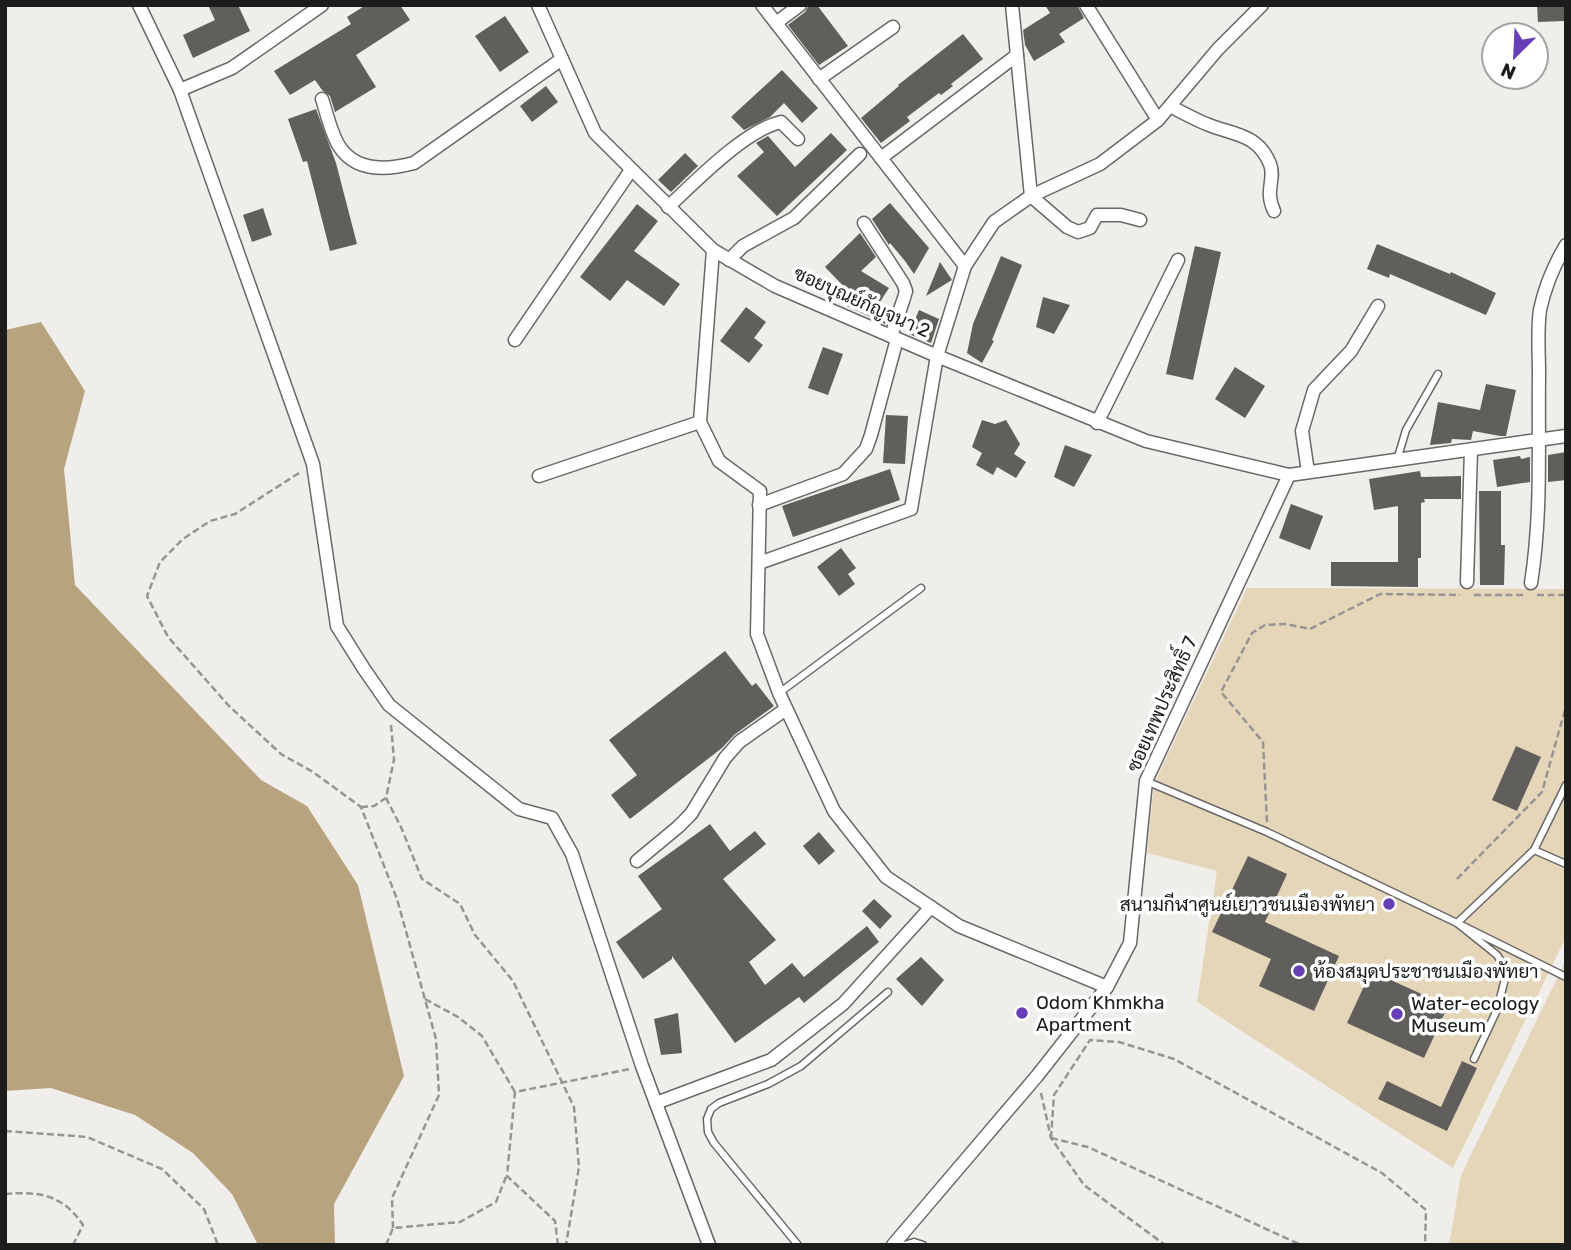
<svg xmlns="http://www.w3.org/2000/svg" width="1571" height="1250" viewBox="0 0 1571 1250" font-family="Rubik,Sarabun,sans-serif">
<rect width="100%" height="100%" fill="#f0eeeb"/>
<!-- green -->
<g fill="#e5d6b9">
<path d="M 1247,588 L 1566,589 L 1566,937 L 1453,1168 L 1197,1002 L 1217,871 L 1147,853 L 1154,784 Z"/>
<path d="M 1566,960 L 1566,1245 L 1449,1245 L 1461,1175 Z"/>
</g>
<!-- water -->
<path fill="#b7a37e" d="M 41,322 L 85,391 L 64,469 L 75,585 L 261,780 L 307,806 L 358,885 L 404,1076 L 334,1204 L 335,1245 L 258,1245 L 232,1194 L 193,1153 L 135,1115 L 51,1088 L 5,1091 L 5,330 Z"/>
<!-- building -->
<g fill="#605f5c">
<path d="M 208,5 L 238,5 L 250,31 L 193,58 L 183,35 L 215,20 Z"/>
<path d="M 366,5 L 400,5 L 410,20 L 356,55 L 376,87 L 335,112 L 330,96 L 322,90 L 315,80 L 290,95 L 274,71 L 351,24 L 347,17 Z"/>
<path d="M 817,5 L 848,46 L 819,65 L 788,25 L 805,12 L 809,5 Z"/>
<path d="M 1045,5 L 1077,5 L 1084,18 L 1059,34 L 1065,42 L 1034,61 L 1025,45 L 1023,30 L 1050,13 Z"/>
<path d="M 1537,5 L 1564,5 L 1564,21 L 1538,22 Z"/>
<path d="M 505,16 L 529,52 L 500,72 L 475,36 Z"/>
<path d="M 963,34 L 983,59 L 951,84 L 953,86 L 941,95 L 939,93 L 907,117 L 910,121 L 881,143 L 861,118 L 899,86 L 898,85 Z"/>
<path d="M 782,70 L 818,108 L 802,123 L 784,103 L 770,117 L 744,130 L 731,117 Z"/>
<path d="M 546,86 L 558,102 L 532,122 L 520,106 Z"/>
<path d="M 316,109 L 336,163 L 357,244 L 330,251 L 307,161 L 303,162 L 288,119 Z"/>
<path d="M 831,133 L 847,150 L 777,216 L 737,176 L 764,152 L 756,143 L 768,136 L 795,167 Z"/>
<path d="M 685,153 L 698,166 L 671,192 L 658,180 Z"/>
<path d="M 890,203 L 929,248 L 914,274 L 905,261 L 890,243 L 889,245 L 872,219 Z"/>
<path d="M 637,204 L 658,221 L 634,251 L 680,284 L 664,306 L 627,280 L 610,301 L 580,277 Z"/>
<path d="M 263,208 L 272,235 L 252,242 L 243,215 Z"/>
<path d="M 860,233 L 876,257 L 861,271 L 889,288 L 878,305 L 890,312 L 885,324 L 847,306 L 853,296 L 825,267 Z"/>
<path d="M 1377,244 L 1450,274 L 1451,272 L 1496,293 L 1486,315 L 1390,274 L 1389,278 L 1367,269 Z"/>
<path d="M 1195,246 L 1221,252 L 1193,380 L 1166,374 Z"/>
<path d="M 1001,256 L 1022,265 L 992,340 L 994,341 L 982,363 L 967,353 L 973,324 Z"/>
<path d="M 940,262 L 952,280 L 926,296 Z"/>
<path d="M 1043,297 L 1070,305 L 1054,334 L 1036,327 Z"/>
<path d="M 746,307 L 766,322 L 754,338 L 763,345 L 749,363 L 720,341 Z"/>
<path d="M 919,310 L 939,319 L 931,343 L 909,334 Z"/>
<path d="M 823,347 L 843,354 L 828,395 L 808,388 Z"/>
<path d="M 1235,367 L 1265,386 L 1245,418 L 1215,399 Z"/>
<path d="M 1486,384 L 1516,390 L 1506,436 L 1500,436 L 1473,431 L 1471,440 L 1452,439 L 1451,443 L 1430,445 L 1438,402 L 1480,410 Z"/>
<path d="M 886,415 L 908,416 L 905,464 L 883,463 Z"/>
<path d="M 982,420 L 995,424 L 1006,420 L 1020,444 L 1014,454 L 1026,462 L 1016,478 L 997,467 L 993,475 L 976,465 L 982,453 L 972,447 Z"/>
<path d="M 1065,445 L 1092,455 L 1074,487 L 1054,477 Z"/>
<path d="M 1566,452 L 1566,480 L 1548,482 L 1548,455 Z"/>
<path d="M 1520,456 L 1521,459 L 1530,457 L 1530,482 L 1497,487 L 1493,460 Z"/>
<path d="M 890,469 L 900,500 L 793,537 L 782,506 Z"/>
<path d="M 1420,471 L 1421,477 L 1461,476 L 1461,499 L 1424,499 L 1425,502 L 1421,503 L 1421,558 L 1418,558 L 1418,587 L 1331,586 L 1331,562 L 1398,562 L 1398,506 L 1374,510 L 1369,479 Z"/>
<path d="M 1479,491 L 1501,491 L 1501,545 L 1505,545 L 1504,585 L 1480,585 Z"/>
<path d="M 1291,504 L 1323,516 L 1310,550 L 1279,538 Z"/>
<path d="M 841,548 L 856,568 L 848,574 L 855,584 L 839,596 L 817,567 Z"/>
<path d="M 725,651 L 752,686 L 756,683 L 774,706 L 734,735 L 722,748 L 630,819 L 611,795 L 637,775 L 609,740 Z"/>
<path d="M 1516,746 L 1541,757 L 1517,811 L 1492,800 Z"/>
<path d="M 710,824 L 730,851 L 755,831 L 766,844 L 723,879 L 776,940 L 749,962 L 765,985 L 792,963 L 804,977 L 867,926 L 879,942 L 804,1003 L 799,997 L 735,1043 L 672,956 L 672,959 L 643,979 L 616,942 L 662,909 L 638,876 Z"/>
<path d="M 819,832 L 835,851 L 819,865 L 803,846 Z"/>
<path d="M 1248,856 L 1287,874 L 1265,922 L 1339,956 L 1314,1011 L 1259,986 L 1271,959 L 1212,932 Z"/>
<path d="M 874,899 L 892,916 L 880,929 L 862,911 Z"/>
<path d="M 921,957 L 944,980 L 922,1006 L 896,979 Z"/>
<path d="M 1371,971 L 1448,1006 L 1424,1058 L 1347,1023 Z"/>
<path d="M 678,1013 L 682,1053 L 661,1055 L 654,1019 Z"/>
<path d="M 1462,1061 L 1477,1068 L 1447,1131 L 1378,1099 L 1387,1081 L 1441,1107 Z"/>
</g>
<g fill="none" stroke-linecap="round" stroke-linejoin="round">
<!-- service casing -->
<g stroke="#6a6866" stroke-width="9">
<g id="service">
<path d="M 1397,460 L 1406,430 L 1438,374"/>
<path d="M 779,693 L 921,588"/>
<path d="M 1146,781 L 1267,832 L 1457,923 L 1534,850 L 1566,864"/>
<path d="M 1534,850 L 1566,785"/>
<path d="M 1474,1059 L 1497,1010 L 1507,971 L 1497,955 L 1457,923 L 1566,977"/>
<path d="M 798,1245 L 714,1143 L 708,1132 L 707,1119 L 711,1109 L 719,1103 L 768,1084 L 801,1066 L 888,992"/>
<path d="M 904,1245 L 914,1242 L 923,1245"/>
</g>
</g>
<!-- minor casing -->
<g stroke="#6a6866" stroke-width="15">
<g id="minor">
<path d="M 139,5 L 180,90 L 313,464 L 337,626 L 364,669 L 389,705 L 519,809 L 552,818 L 572,854 L 642,1066 L 709,1245"/>
<path d="M 538,5 L 595,133 L 713,250 L 775,286 L 937,356 L 1146,441 L 1289,475 L 1566,436"/>
<path d="M 762,5 L 965,266"/>
<path d="M 1012,5 L 1031,196 L 1067,227 L 1078,232 L 1090,228 L 1097,215 L 1121,215 L 1140,220"/>
<path d="M 1086,5 L 1158,120"/>
<path d="M 776,23 L 800,5"/>
<path d="M 819,79 L 893,27"/>
<path d="M 180,90 L 232,68 L 322,5"/>
<path d="M 322,99 C 327,114 331,133 339,146 C 356,173 388,170 414,163 L 562,59"/>
<path d="M 1170,106 C 1183,113 1196,120 1209,125 C 1234,135 1258,134 1270,164 C 1276,179 1264,190 1274,211"/>
<path d="M 881,158 L 1017,55"/>
<path d="M 668,207 C 696,181 745,130 781,122 L 798,139"/>
<path d="M 864,223 L 903,283 L 906,291 L 904,298 L 891,336"/>
<path d="M 713,250 L 700,422 L 719,461 L 760,491 L 757,634 L 779,693 L 834,811 L 886,877 L 959,926 L 1107,987"/>
<path d="M 729,260 L 743,246 L 794,218 L 860,154"/>
<path d="M 515,340 L 631,170"/>
<path d="M 1097,423 L 1178,260"/>
<path d="M 1308,472 L 1302,431 L 1314,390 L 1351,351 L 1378,306"/>
<path d="M 539,476 L 700,422"/>
<path d="M 759,505 L 843,474 L 866,449 L 871,435 L 897,339"/>
<path d="M 759,563 L 911,509 L 937,356 L 965,266 L 994,222 L 1031,196 L 1100,164 L 1158,120 L 1218,49 L 1262,5"/>
<path d="M 1467,582 L 1471,450"/>
<path d="M 1531,583 C 1542,514 1538,444 1539,374 C 1539,353 1537,330 1540,310 C 1545,286 1554,265 1566,245"/>
<path d="M 637,861 L 678,827 L 691,814 L 725,758 L 739,742 L 786,709"/>
<path d="M 656,1103 L 771,1060 L 843,1004 L 931,907"/>
<path d="M 893,1245 L 1037,1076 L 1107,987 L 1130,943 L 1146,781 L 1289,475"/>
</g>
</g>
<!-- path -->
<g stroke="#969593" stroke-width="2.5" stroke-dasharray="7 3.5" stroke-linecap="butt">
<path d="M 299,473 L 235,514 L 210,521 L 183,539 L 160,562 L 147,596 L 168,637 L 229,706 L 281,754 L 313,772 L 361,807 L 397,899 L 436,1039 L 439,1095 L 392,1198 L 393,1228"/>
<path d="M 1474,595 L 1523,595"/>
<path d="M 1537,595 L 1566,595"/>
<path d="M 391,725 L 394,760 L 386,798 L 401,827 L 422,879 L 460,904 L 475,935 L 513,981 L 574,1107 L 579,1167 L 566,1245"/>
<path d="M 361,807 L 374,806 L 386,798"/>
<path d="M 1267,822 L 1263,742 L 1221,692 L 1252,633 L 1265,625 L 1286,624 L 1310,629 L 1380,594 L 1460,595"/>
<path d="M 1457,879 L 1542,792 L 1566,706"/>
<path d="M 425,999 L 458,1017 L 482,1036 L 515,1092"/>
<path d="M 1041,1093 L 1051,1138 L 1084,1185 L 1165,1245"/>
<path d="M 5,1131 L 87,1137 L 162,1169 L 204,1209 L 218,1245"/>
<path d="M 1051,1138 L 1054,1095 L 1090,1040 L 1119,1042 L 1174,1059 L 1382,1173 L 1426,1210 L 1425,1245"/>
<path d="M 1051,1138 L 1088,1147 L 1301,1245"/>
<path d="M 5,1194 C 40,1191 63,1195 83,1225 L 73,1245"/>
<path d="M 386,1245 L 393,1228 L 460,1222 L 496,1202 L 506,1177"/>
<path d="M 558,1245 L 555,1221 L 507,1176 L 515,1092 L 630,1069"/>
</g>
<!-- service -->
<use href="#service" stroke="#fff" stroke-width="6"/>
<!-- minor -->
<use href="#minor" stroke="#fff" stroke-width="12"/>
</g>
<!-- markers -->
<g fill="#663eb6" stroke="#fff" stroke-width="2.5">
<circle cx="1389" cy="904" r="7"/>
<circle cx="1299" cy="971" r="7"/>
<circle cx="1022" cy="1013" r="7"/>
<circle cx="1397" cy="1014" r="7"/>
</g>
<g text-anchor="middle" dominant-baseline="central" stroke-width="7" stroke-linejoin="round" paint-order="stroke">
<!-- street labels -->
<g font-size="19" fill="#1c1c1b" stroke="#fff">
<text transform="translate(862 302) rotate(24)">ซอยบุณย์กัญจนา 2</text>
<text transform="translate(1162 704) rotate(-66)">ซอยเทพประสิทธิ์ 7</text>
</g>
<!-- poi labels -->
<g font-size="19" fill="#1c1c1b" stroke="#fff" text-anchor="start">
<text x="1375" y="904" text-anchor="end">สนามกีฬาศูนย์เยาวชนเมืองพัทยา</text>
<text x="1313" y="971">ห้องสมุดประชาชนเมืองพัทยา</text>
<text x="1036" y="1002">Odom Khmkha<tspan x="1036" dy="22">Apartment</tspan></text>
<text x="1411" y="1003">Water-ecology<tspan x="1411" dy="22">Museum</tspan></text>
</g>
</g>
<!-- border -->
<rect width="1571" height="1250" fill="none" stroke="#1c1c1b" stroke-width="14"/>
<!-- north arrow -->
<g transform="translate(1515 56) rotate(204)"><circle r="33" fill="#ffffff" stroke="#a4a4a4" stroke-width="2"/>
<path d="M0-5L12 26L0 18L-12 26Z" fill="#663eb6"/>
<text y="-10" font-size="19" font-weight="bold" text-anchor="middle" fill="#1c1c1b">N</text>
</g>
</svg>
